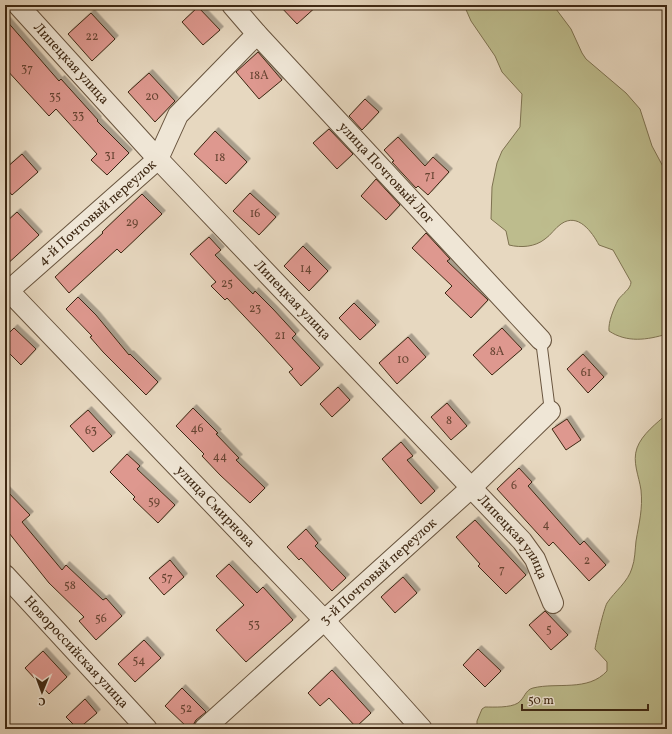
<svg xmlns="http://www.w3.org/2000/svg" width="672" height="734" viewBox="0 0 672 734" font-family="Vollkorn,serif">
<defs>
<filter id="shadow"><feDropShadow dx="3.5" dy="-3.5" stdDeviation="0" flood-color="#0004"/></filter>
</defs>
<rect width="100%" height="100%" fill="#e7d8c0"/>
<filter id="stains"><feTurbulence type="fractalNoise" baseFrequency=".005" numOctaves="4"/><feColorMatrix values="0 0 0 0 .2 0 0 0 0 .09 0 0 0 0 .02 0 0 0 .5 -.17"/></filter>
<radialGradient id="worn" r=".72"><stop offset=".6" stop-color="#630" stop-opacity="0"/><stop offset="1" stop-color="#630" stop-opacity=".3"/></radialGradient>
<!-- green -->
<g fill="#bdbc8d" stroke="#7e7250">
<path d="M 464,5 L 553,5 L 571,29 L 582,53 L 586,59 L 626,93 L 640,109 L 652,146 L 667,174 L 667,334 C 647,340 627,343 609,331 C 608,322 614,308 618,300 C 622,294 631,289 631,282 L 613,250 L 599,245 C 592,232 578,212 561,224 C 555,228 551,235 545,239 C 535,247 521,248 509,245 L 506,231 L 491,219 L 492,187 L 497,163 L 502,151 L 520,127 L 522,94 L 502,72 L 495,56 L 471,21 Z"/>
<path d="M 667,414 L 667,729 L 477,729 L 477,721 L 482,709 L 485,707 C 494,707 510,708 518,703 C 525,698 525,690 533,688 C 557,682 588,692 607,671 L 607,662 L 595,649 C 596,642 604,608 607,603 C 615,591 628,582 632,568 C 635,560 635,550 636,541 C 639,523 643,509 641,490 C 639,476 632,462 637,448 C 642,434 657,423 667,414 Z"/>
</g>
<!-- building -->
<g fill="#de988f" stroke="#3e2813" filter="url(#shadow)">
<path d="M 279,5 L 318,5 L 297,24 Z"/>
<path d="M 198,7 L 220,30 L 203,45 L 182,22 Z"/>
<path d="M 91,13 L 115,39 L 92,61 L 68,34 Z"/>
<path d="M 5,19 L 59,81 L 61,79 L 98,120 L 97,121 L 129,153 L 107,175 L 91,160 L 97,154 L 56,109 L 49,116 L 5,68 Z"/>
<path d="M 258,52 L 282,80 L 259,99 L 236,72 Z"/>
<path d="M 149,73 L 175,101 L 155,122 L 128,92 Z"/>
<path d="M 365,99 L 379,112 L 362,130 L 349,116 Z"/>
<path d="M 329,129 L 353,154 L 337,169 L 313,143 Z"/>
<path d="M 215,131 L 247,162 L 226,184 L 194,154 Z"/>
<path d="M 398,137 L 425,166 L 433,157 L 449,172 L 428,195 L 418,186 L 416,188 L 392,162 L 394,161 L 384,150 Z"/>
<path d="M 22,154 L 38,172 L 12,195 L 5,187 L 5,169 Z"/>
<path d="M 376,179 L 400,205 L 386,220 L 361,196 Z"/>
<path d="M 250,193 L 276,217 L 259,235 L 233,211 Z"/>
<path d="M 142,194 L 162,214 L 121,253 L 117,249 L 69,293 L 55,277 L 103,233 L 102,232 Z"/>
<path d="M 17,212 L 39,235 L 5,266 L 5,223 Z"/>
<path d="M 426,233 L 450,259 L 447,261 L 488,300 L 471,318 L 445,293 L 452,286 L 412,248 Z"/>
<path d="M 209,237 L 221,250 L 215,255 L 253,294 L 255,291 L 273,309 L 296,334 L 292,338 L 320,368 L 301,386 L 289,372 L 293,369 L 260,333 L 227,298 L 225,300 L 211,286 L 216,282 L 190,254 Z"/>
<path d="M 303,246 L 328,271 L 309,291 L 284,266 Z"/>
<path d="M 78,297 L 96,315 L 129,355 L 130,354 L 158,382 L 146,395 L 103,352 L 90,337 L 92,336 L 66,309 Z"/>
<path d="M 354,303 L 376,325 L 360,340 L 339,318 Z"/>
<path d="M 14,328 L 36,349 L 21,365 L 5,349 L 5,337 Z"/>
<path d="M 502,328 L 522,349 L 492,375 L 473,355 Z"/>
<path d="M 408,337 L 426,357 L 397,384 L 379,363 Z"/>
<path d="M 583,354 L 604,377 L 588,393 L 567,369 Z"/>
<path d="M 338,387 L 350,400 L 332,417 L 320,404 Z"/>
<path d="M 447,403 L 467,426 L 451,440 L 431,417 Z"/>
<path d="M 193,408 L 218,433 L 216,434 L 239,458 L 236,460 L 265,488 L 250,503 L 220,475 L 202,456 L 204,454 L 176,426 Z"/>
<path d="M 88,410 L 112,436 L 93,452 L 70,426 Z"/>
<path d="M 567,419 L 581,440 L 566,450 L 552,429 Z"/>
<path d="M 401,442 L 413,456 L 407,460 L 435,491 L 421,504 L 382,459 Z"/>
<path d="M 127,454 L 140,466 L 137,469 L 175,505 L 158,523 L 133,499 L 135,497 L 110,472 Z"/>
<path d="M 519,468 L 532,482 L 528,486 L 580,545 L 584,541 L 606,565 L 589,581 L 553,542 L 549,546 L 497,489 Z"/>
<path d="M 5,489 L 30,515 L 22,522 L 62,570 L 66,565 L 103,600 L 106,598 L 122,616 L 96,640 L 79,621 L 84,617 L 49,583 L 5,528 Z"/>
<path d="M 475,520 L 526,575 L 506,594 L 478,566 L 480,564 L 456,537 Z"/>
<path d="M 306,529 L 318,543 L 315,546 L 346,578 L 332,591 L 301,558 L 299,560 L 287,547 Z"/>
<path d="M 170,560 L 184,577 L 164,595 L 149,578 Z"/>
<path d="M 229,564 L 257,593 L 263,587 L 293,620 L 246,662 L 216,630 L 244,605 L 216,576 Z"/>
<path d="M 403,577 L 417,593 L 395,613 L 381,597 Z"/>
<path d="M 545,611 L 568,635 L 551,650 L 529,625 Z"/>
<path d="M 144,640 L 161,658 L 135,682 L 118,664 Z"/>
<path d="M 478,649 L 501,671 L 485,687 L 463,665 Z"/>
<path d="M 43,651 L 67,677 L 49,694 L 25,668 Z"/>
<path d="M 332,670 L 371,713 L 356,727 L 329,698 L 320,706 L 308,693 Z"/>
<path d="M 182,688 L 206,712 L 196,720 L 191,729 L 189,729 L 165,706 Z"/>
<path d="M 85,699 L 97,713 L 78,729 L 66,717 Z"/>
</g>
<g fill="none" stroke-linecap="round" stroke-linejoin="round">
<!-- service casing -->
<g stroke="#68543e" stroke-width="12">
<path id="service" d="M 541,340 L 550,411"/>
</g>
<!-- minor casing -->
<g stroke="#68543e" stroke-width="22">
<g id="minor">
<path id="s1" d="M 18,5 L 158,159 L 522,541 L 535,559 L 553,603"/>
<path id="s2" d="M 232,5 L 257,34 L 541,340"/>
<path id="s3" d="M 5,287 L 325,621 L 422,729"/>
<path id="s4" d="M 5,294 L 158,159 L 178,115 L 257,34"/>
<path id="s5" d="M 5,575 L 147,729"/>
<path id="s6" d="M 204,729 L 472,487 L 550,411"/>
</g>
</g>
<!-- service -->
<use href="#service" stroke="#efe6d6" stroke-width="10"/>
<!-- minor -->
<use href="#minor" stroke="#efe6d6" stroke-width="20"/>
</g>
<g text-anchor="middle" dominant-baseline="central" stroke-width="4" stroke-linejoin="round" paint-order="stroke">
<!-- number labels -->
<g font-size="12" fill="#664432">
<text x="92" y="37">22</text>
<text x="27" y="69">37</text>
<text x="259" y="76">18А</text>
<text x="55" y="97">35</text>
<text x="152" y="97">20</text>
<text x="78" y="116">33</text>
<text x="110" y="156">31</text>
<text x="220" y="158">18</text>
<text x="430" y="176">71</text>
<text x="255" y="214">16</text>
<text x="132" y="223">29</text>
<text x="306" y="269">14</text>
<text x="227" y="284">25</text>
<text x="255" y="309">23</text>
<text x="280" y="336">21</text>
<text x="497" y="352">8А</text>
<text x="403" y="360">10</text>
<text x="586" y="373">61</text>
<text x="449" y="421">8</text>
<text x="197" y="429">46</text>
<text x="91" y="431">63</text>
<text x="220" y="457">44</text>
<text x="514" y="486">6</text>
<text x="154" y="502">59</text>
<text x="546" y="525">4</text>
<text x="587" y="561">2</text>
<text x="502" y="570">7</text>
<text x="167" y="578">57</text>
<text x="70" y="586">58</text>
<text x="101" y="619">56</text>
<text x="254" y="625">53</text>
<text x="549" y="630">5</text>
<text x="139" y="661">54</text>
<text x="186" y="709">52</text>
</g>
<!-- street labels -->
<g font-size="14" fill="#3e2813" stroke="#efe6d6">
<text stroke="none"><textPath href="#s1" startOffset="79">Липецкая улица</textPath></text>
<text stroke="none"><textPath href="#s2" startOffset="228">улица Почтовый Лог</textPath></text>
<text stroke="none"><textPath href="#s4" startOffset="123">4-й Почтовый переулок</textPath></text>
<text stroke="none"><textPath href="#s1" startOffset="403">Липецкая улица</textPath></text>
<text stroke="none"><textPath href="#s3" startOffset="304">улица Смирнова</textPath></text>
<text stroke="none"><textPath href="#s1" startOffset="727">Липецкая улица</textPath></text>
<text stroke="none"><textPath href="#s6" startOffset="235">3-й Почтовый переулок</textPath></text>
<text stroke="none"><textPath href="#s5" startOffset="105">Новороссийская улица</textPath></text>
</g>
</g>
<!-- margin -->
<rect width="672" height="734" fill="none" stroke="#e7d8c0" stroke-width="20"/>
<rect x="6" y="6" width="660" height="722" fill="none" stroke="#3e2813" stroke-width="2"/>
<rect x="10" y="10" width="652" height="714" fill="none" stroke="#3e2813"/>
<!-- north arrow -->
<g transform="translate(42 692) rotate(181)" stroke="#efe6d6" stroke-width="3" paint-order="stroke">
<path d="M0-3L7 15L0 10L-7 15Z" fill="#3e2813"/>
<text y="-6" font-size="11" font-weight="bold" text-anchor="middle" fill="#3e2813">С</text>
</g>
<!-- scale -->
<path d="M522 704v6h126v-6" fill="none" stroke="#3e2813" stroke-width="2"/>
<text x="528" y="704" font-size="12" fill="#3e2813" stroke="#efe6d6" stroke-width="3" paint-order="stroke">50 m</text>
<rect width="100%" height="100%" filter="url(#stains)"/>
<rect width="100%" height="100%" fill="url(#worn)"/>
</svg>
